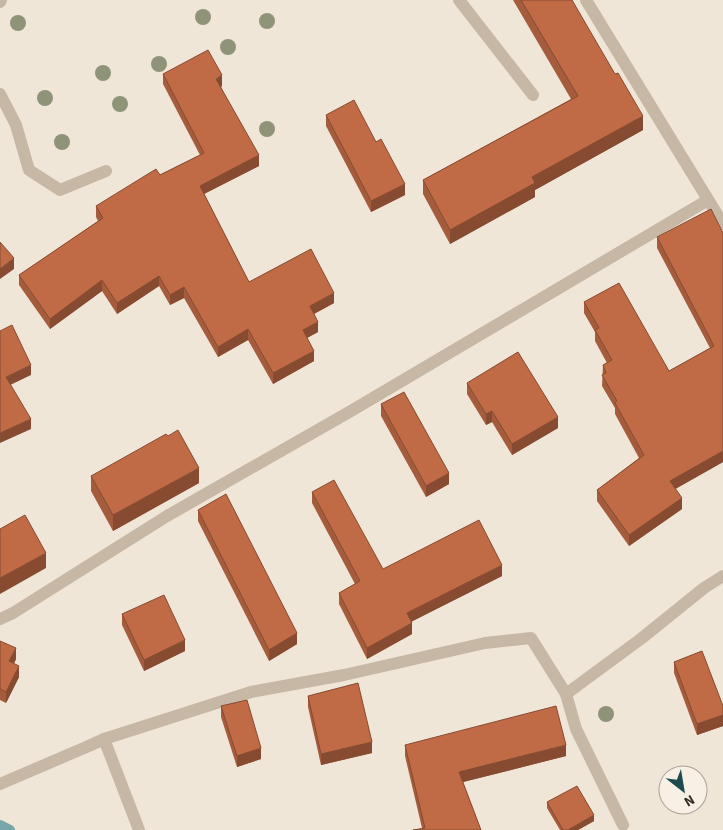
<svg xmlns="http://www.w3.org/2000/svg" width="723" height="830" viewBox="0 0 723 830" font-family="'Source Sans 3',sans-serif">
<rect width="100%" height="100%" fill="#f0e6d8"/>
<g fill="none" stroke-linecap="round" stroke-linejoin="round">
<!-- stream -->
<path stroke="#79a6ab" stroke-width="10" d="M 0,825 L 10,830"/>
<!-- service -->
<g stroke="#c7b7a5" stroke-width="12">
<path d="M 459,0 L 533,95"/>
<path d="M 586,0 L 723,224"/>
<path d="M 0,2 L 1,0"/>
<path d="M 0,94 L 16,125 L 29,170 L 60,190 L 106,171"/>
<path d="M 0,619 L 13,613 L 167,516 L 351,411 L 708,200"/>
<path d="M 566,694 L 576,729 L 623,825"/>
<path d="M 0,784 L 91,745"/>
</g>
<!-- minor -->
<g stroke="#c7b7a5" stroke-width="12">
<path d="M 104,739 L 139,830"/>
<path d="M 91,745 L 104,739 L 251,692 L 344,675 L 485,643 L 531,638 L 566,694 L 642,638 L 704,588 L 723,576"/>
</g>
</g>
<!-- trees -->
<g fill="#8f9479">
<circle cx="203" cy="17" r="8"/>
<circle cx="267" cy="21" r="8"/>
<circle cx="18" cy="23" r="8"/>
<circle cx="228" cy="47" r="8"/>
<circle cx="159" cy="64" r="8"/>
<circle cx="103" cy="73" r="8"/>
<circle cx="45" cy="98" r="8"/>
<circle cx="120" cy="104" r="8"/>
<circle cx="267" cy="129" r="8"/>
<circle cx="62" cy="142" r="8"/>
<circle cx="606" cy="714" r="8"/>
</g>
<!-- wall -->
<g fill="#a55c3c">
<path d="M 513,0 L 572,0 L 643,130 L 535,190 L 535,197 L 450,244 L 423,194 L 423,180 L 571,99 Z"/>
<path d="M 163,74 L 222,86 L 221,87 L 259,166 L 204,194 L 249,282 L 334,303 L 314,314 L 318,332 L 307,338 L 314,361 L 273,384 L 248,340 L 218,357 L 184,298 L 170,305 L 159,286 L 117,314 L 102,291 L 50,329 L 19,285 L 19,275 L 98,221 L 96,217 L 96,206 L 200,155 L 163,84 Z"/>
<path d="M 326,115 L 376,142 L 405,195 L 371,212 L 326,126 Z"/>
<path d="M 723,233 L 723,462 L 675,489 L 682,509 L 629,546 L 597,501 L 597,490 L 639,458 L 615,414 L 615,408 L 602,386 L 603,365 L 607,363 L 595,341 L 595,332 L 584,313 L 584,302 L 669,371 L 710,348 L 657,248 L 657,237 Z"/>
<path d="M 467,383 L 558,428 L 512,455 L 492,422 L 486,425 L 467,394 Z"/>
<path d="M 381,404 L 449,484 L 426,497 L 381,416 Z"/>
<path d="M 91,476 L 199,483 L 113,531 L 91,491 Z"/>
<path d="M 312,492 L 383,569 L 502,576 L 412,621 L 412,634 L 367,659 L 339,604 L 339,593 L 355,584 L 312,503 Z"/>
<path d="M 198,510 L 297,644 L 269,661 L 198,521 Z"/>
<path d="M 122,614 L 185,651 L 144,671 L 122,625 Z"/>
<path d="M 0,641 L 16,659 L 14,664 L 19,677 L 6,703 L 0,700 Z"/>
<path d="M 674,662 L 723,706 L 723,726 L 697,735 L 674,673 Z"/>
<path d="M 308,696 L 372,753 L 321,765 L 308,707 Z"/>
<path d="M 221,706 L 261,759 L 237,767 L 221,717 Z"/>
<path d="M 405,745 L 566,756 L 463,782 L 481,830 L 422,828 L 405,756 Z"/>
<path d="M 547,802 L 594,821 L 578,830 L 560,830 L 547,808 Z"/>
</g>
<!-- shaded-wall -->
<g fill="#864b31">
<path d="M 222,75 L 222,86 L 216,89 L 216,79 Z"/>
<path d="M 643,116 L 643,130 L 535,190 L 535,197 L 450,244 L 450,230 L 532,177 Z"/>
<path d="M 259,155 L 259,166 L 200,196 L 200,186 Z"/>
<path d="M 405,184 L 405,195 L 371,212 L 371,201 Z"/>
<path d="M 14,258 L 14,269 L 0,279 L 0,269 Z"/>
<path d="M 159,276 L 159,286 L 117,314 L 117,303 Z"/>
<path d="M 102,280 L 102,291 L 50,329 L 50,319 Z"/>
<path d="M 184,287 L 184,298 L 170,305 L 170,295 Z"/>
<path d="M 334,293 L 334,303 L 310,316 L 310,306 Z"/>
<path d="M 318,322 L 318,332 L 303,340 L 303,330 Z"/>
<path d="M 248,329 L 248,340 L 218,357 L 218,347 Z"/>
<path d="M 314,351 L 314,361 L 273,384 L 273,373 Z"/>
<path d="M 31,365 L 31,375 L 6,387 L 6,377 Z"/>
<path d="M 492,411 L 492,422 L 486,425 L 486,414 Z"/>
<path d="M 558,417 L 558,428 L 512,455 L 512,444 Z"/>
<path d="M 31,419 L 31,429 L 0,443 L 0,433 Z"/>
<path d="M 723,451 L 723,462 L 670,492 L 670,481 Z"/>
<path d="M 199,468 L 199,483 L 113,531 L 113,515 Z"/>
<path d="M 449,473 L 449,484 L 426,497 L 426,486 Z"/>
<path d="M 682,498 L 682,509 L 629,546 L 629,535 Z"/>
<path d="M 46,553 L 46,568 L 0,594 L 0,578 Z"/>
<path d="M 502,565 L 502,576 L 407,624 L 407,613 Z"/>
<path d="M 412,623 L 412,634 L 367,659 L 367,648 Z"/>
<path d="M 297,633 L 297,644 L 269,661 L 269,650 Z"/>
<path d="M 185,640 L 185,651 L 144,671 L 144,660 Z"/>
<path d="M 16,648 L 16,659 L 9,672 L 9,661 Z"/>
<path d="M 19,666 L 19,677 L 6,703 L 6,692 Z"/>
<path d="M 723,715 L 723,726 L 697,735 L 697,724 Z"/>
<path d="M 372,742 L 372,753 L 321,765 L 321,754 Z"/>
<path d="M 566,745 L 566,756 L 459,783 L 459,772 Z"/>
<path d="M 261,748 L 261,759 L 237,767 L 237,756 Z"/>
<path d="M 594,815 L 594,821 L 578,830 L 568,830 Z"/>
</g>
<!-- building -->
<g fill="#c06b46" stroke="#864b31">
<path d="M 521,0 L 572,0 L 615,74 L 618,73 L 643,116 L 532,177 L 535,183 L 450,230 L 423,180 L 578,96 Z"/>
<path d="M 208,50 L 222,75 L 216,79 L 259,155 L 200,186 L 249,282 L 311,249 L 334,293 L 310,306 L 318,322 L 303,330 L 314,351 L 273,373 L 248,329 L 218,347 L 184,287 L 170,295 L 159,276 L 117,303 L 102,280 L 50,319 L 19,275 L 103,218 L 96,206 L 156,169 L 160,175 L 204,153 L 163,74 Z"/>
<path d="M 354,100 L 376,142 L 381,139 L 405,184 L 371,201 L 326,115 Z"/>
<path d="M 711,209 L 723,233 L 723,451 L 670,481 L 682,498 L 629,535 L 597,490 L 644,455 L 615,403 L 617,401 L 602,375 L 606,373 L 603,365 L 612,360 L 595,330 L 599,328 L 584,302 L 619,283 L 669,371 L 714,346 L 657,237 Z"/>
<path d="M 0,242 L 14,258 L 0,269 Z"/>
<path d="M 12,325 L 31,365 L 6,377 L 31,419 L 0,433 L 0,331 Z"/>
<path d="M 518,352 L 558,417 L 512,444 L 492,411 L 486,414 L 467,383 Z"/>
<path d="M 404,392 L 449,473 L 426,486 L 381,404 Z"/>
<path d="M 178,430 L 199,468 L 113,515 L 91,476 L 166,434 L 168,436 Z"/>
<path d="M 334,480 L 383,569 L 479,520 L 502,565 L 407,613 L 412,623 L 367,648 L 339,593 L 360,581 L 312,492 Z"/>
<path d="M 226,494 L 297,633 L 269,650 L 198,510 Z"/>
<path d="M 25,515 L 46,553 L 0,578 L 0,529 Z"/>
<path d="M 164,595 L 185,640 L 144,660 L 122,614 Z"/>
<path d="M 0,641 L 16,648 L 9,661 L 19,666 L 6,692 L 0,689 Z"/>
<path d="M 702,651 L 723,706 L 723,715 L 697,724 L 674,662 Z"/>
<path d="M 358,683 L 372,742 L 321,754 L 308,696 Z"/>
<path d="M 247,700 L 261,748 L 237,756 L 221,706 Z"/>
<path d="M 556,706 L 566,745 L 459,772 L 481,830 L 413,830 L 425,828 L 405,745 Z"/>
<path d="M 577,786 L 594,815 L 568,830 L 563,830 L 547,802 Z"/>
</g>
<!-- north arrow -->
<g transform="translate(683 790) rotate(149)"><circle r="24" fill="#f8f0e4" stroke="#a9a198"/>
<path d="M0-4L9 19L0 12L-9 19Z" fill="#1e4b52"/>
<text y="-8" font-size="14" font-weight="bold" text-anchor="middle" fill="#332b26">N</text>
</g>
</svg>
